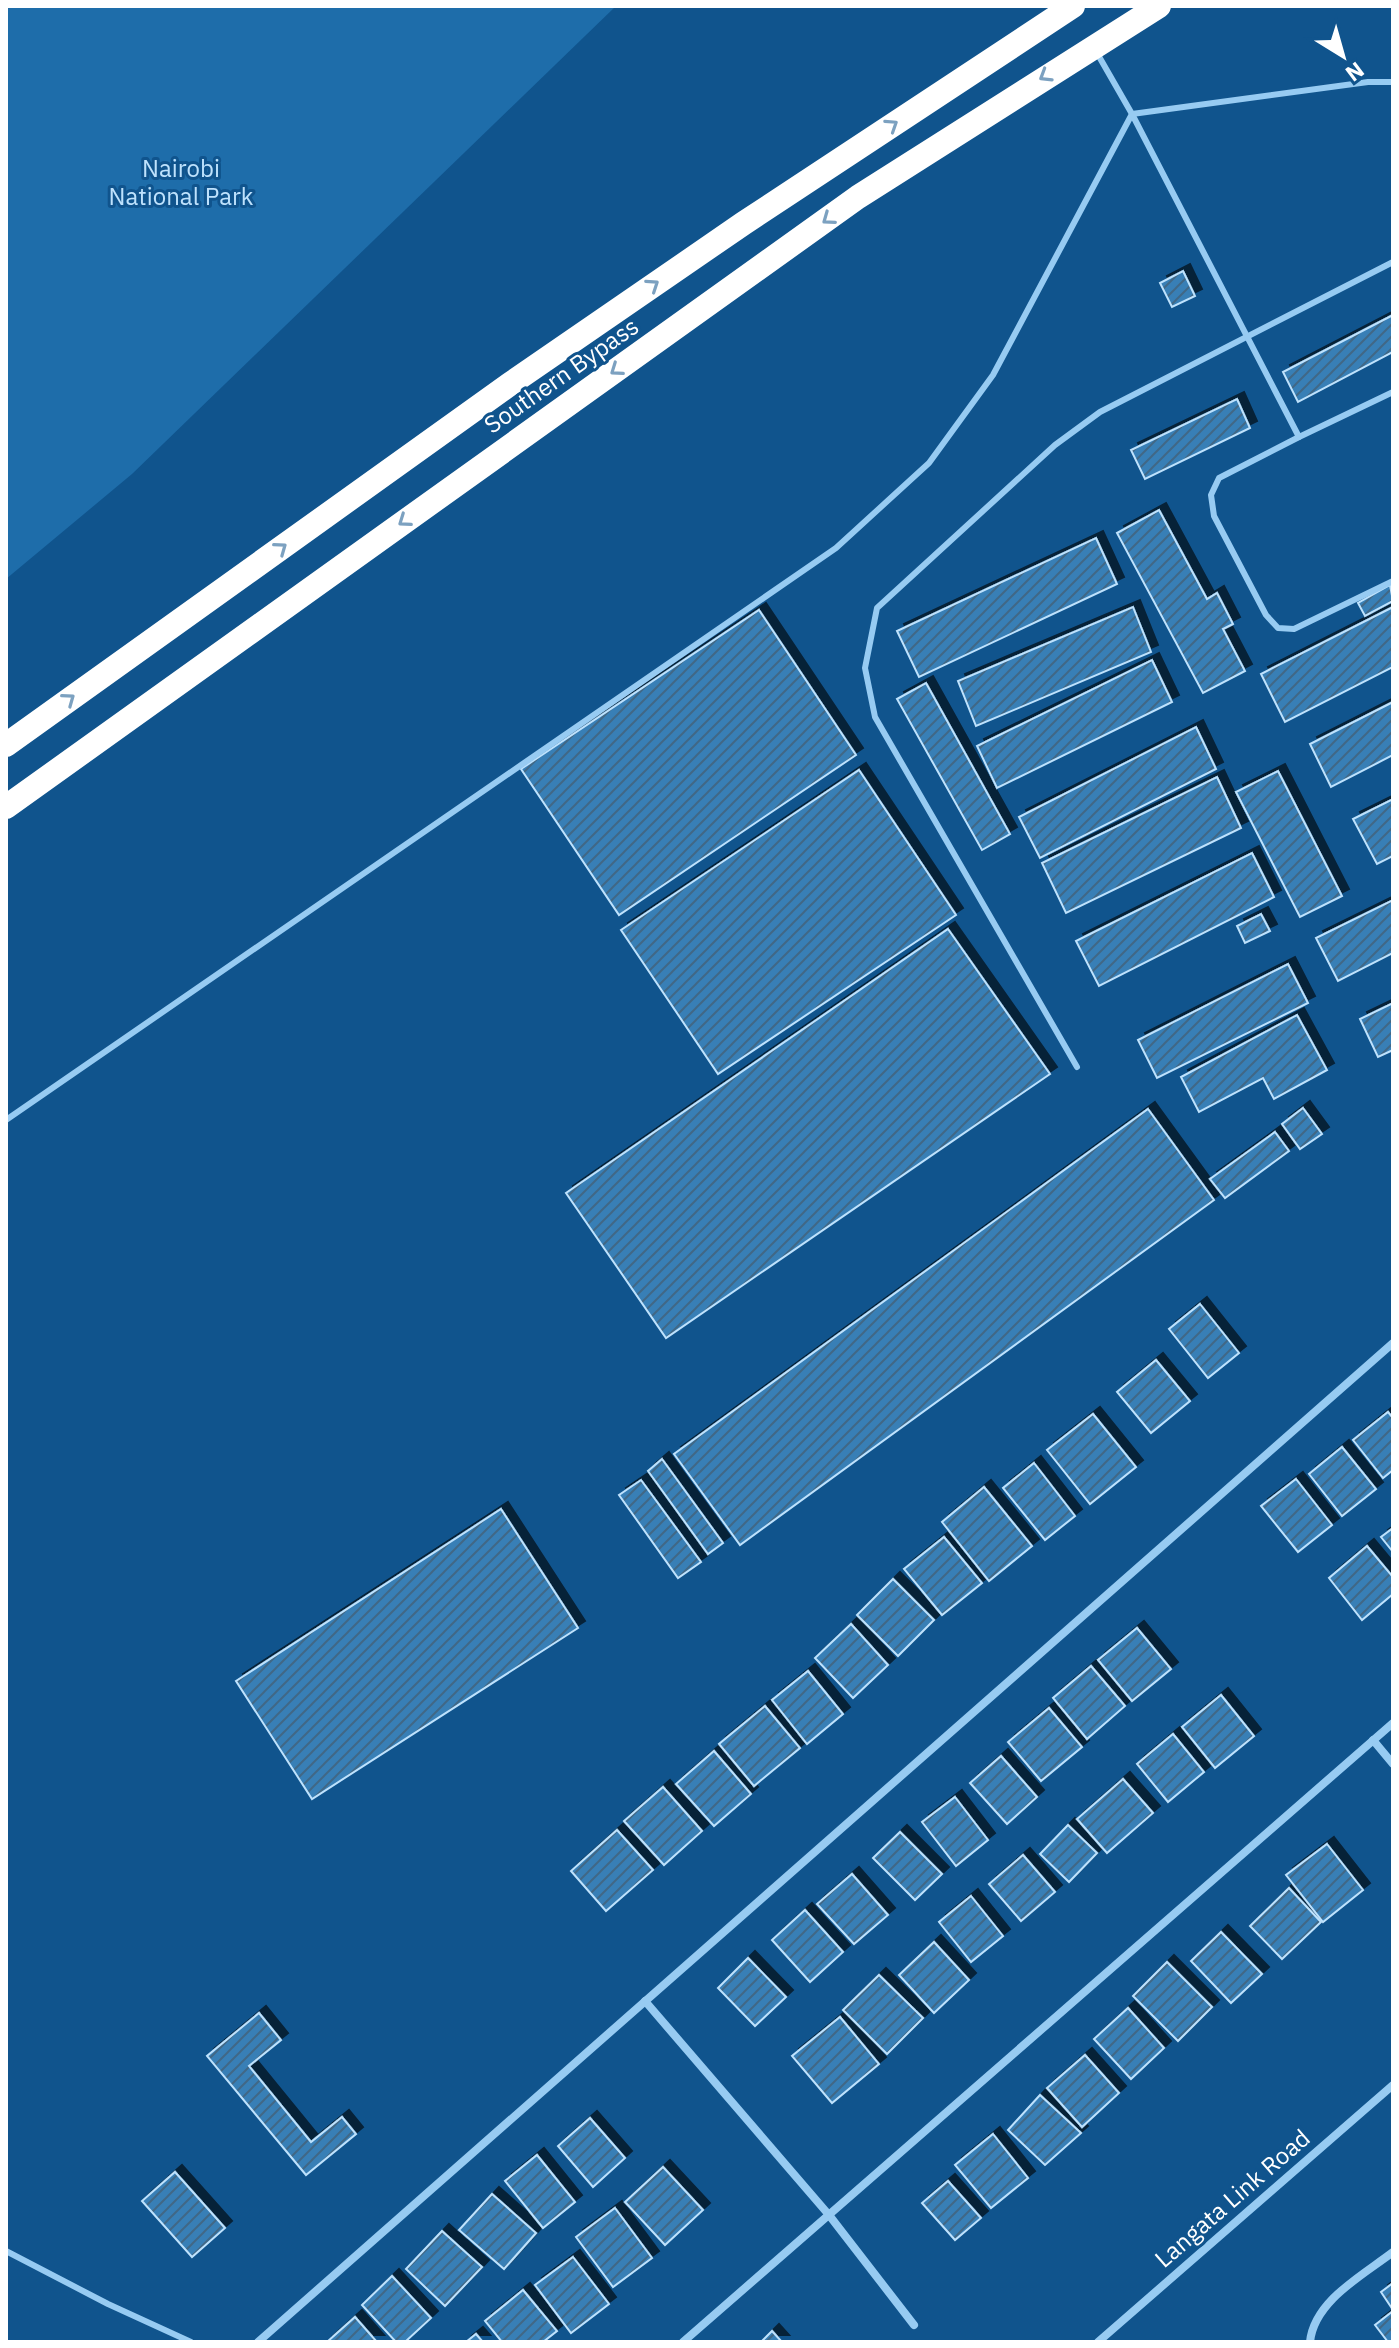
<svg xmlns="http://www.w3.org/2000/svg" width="1399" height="2348" viewBox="0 0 1399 2348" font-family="'IBM Plex Sans',sans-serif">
<defs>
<pattern id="building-hatch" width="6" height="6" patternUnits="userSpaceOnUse" patternTransform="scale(2)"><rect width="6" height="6" fill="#387fb6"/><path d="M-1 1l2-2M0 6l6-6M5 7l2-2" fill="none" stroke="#416886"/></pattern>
<filter id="shadow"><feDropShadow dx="7" dy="-7" stdDeviation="0" flood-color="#0009"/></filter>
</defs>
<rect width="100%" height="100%" fill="#10548d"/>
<!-- green -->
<path fill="#1e6daa" d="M 6,6 L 616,6 L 132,474 L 6,579 Z"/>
<!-- building -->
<g fill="url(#building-hatch)" stroke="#bee2fd" stroke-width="2" filter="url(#shadow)">
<path d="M 1183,271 L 1195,296 L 1172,307 L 1160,283 Z"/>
<path d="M 1393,315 L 1393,352 L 1298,402 L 1283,372 Z"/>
<path d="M 1237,399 L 1250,428 L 1145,479 L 1131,450 Z"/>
<path d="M 1159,510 L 1207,599 L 1217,593 L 1233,624 L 1223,629 L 1245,671 L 1203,693 L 1117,533 Z"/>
<path d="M 1096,538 L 1117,584 L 919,677 L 897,631 Z"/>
<path d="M 1390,585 L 1393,601 L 1365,616 L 1358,603 Z"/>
<path d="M 1133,607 L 1151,652 L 976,726 L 958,681 Z"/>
<path d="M 1393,607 L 1393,667 L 1285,722 L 1261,674 Z"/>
<path d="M 759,610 L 856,755 L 619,915 L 521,769 Z"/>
<path d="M 1152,660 L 1172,702 L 997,788 L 977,746 Z"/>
<path d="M 926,683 L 1010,834 L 982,850 L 897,699 Z"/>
<path d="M 1393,702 L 1393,755 L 1331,787 L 1310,744 Z"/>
<path d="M 1196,727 L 1216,769 L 1040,858 L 1019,817 Z"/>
<path d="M 859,770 L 956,915 L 718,1074 L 621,930 Z"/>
<path d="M 1278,771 L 1342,896 L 1300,917 L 1236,792 Z"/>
<path d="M 1217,777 L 1241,828 L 1066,913 L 1042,863 Z"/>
<path d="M 1393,799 L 1393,856 L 1377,864 L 1353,819 Z"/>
<path d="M 1252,853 L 1274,897 L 1099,986 L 1076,941 Z"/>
<path d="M 1393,900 L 1393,953 L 1338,981 L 1316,938 Z"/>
<path d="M 1261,914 L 1270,931 L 1245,943 L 1237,926 Z"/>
<path d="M 948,929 L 1050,1074 L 666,1338 L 566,1193 Z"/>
<path d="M 1288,964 L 1308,1003 L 1157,1078 L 1138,1040 Z"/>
<path d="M 1393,1003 L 1393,1050 L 1378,1057 L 1360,1019 Z"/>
<path d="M 1297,1015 L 1327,1070 L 1274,1099 L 1263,1078 L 1199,1112 L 1181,1077 Z"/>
<path d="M 1303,1108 L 1322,1134 L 1300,1149 L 1282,1124 Z"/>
<path d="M 1148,1109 L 1214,1200 L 740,1545 L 674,1454 Z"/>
<path d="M 1275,1132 L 1289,1151 L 1225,1198 L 1210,1179 Z"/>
<path d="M 1200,1304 L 1239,1353 L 1208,1378 L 1169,1329 Z"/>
<path d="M 1156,1360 L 1190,1401 L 1151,1433 L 1117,1392 Z"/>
<path d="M 1388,1412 L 1393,1418 L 1393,1470 L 1383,1478 L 1353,1440 Z"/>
<path d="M 1093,1414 L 1136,1467 L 1090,1504 L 1047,1450 Z"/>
<path d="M 1342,1447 L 1376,1489 L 1342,1516 L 1309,1474 Z"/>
<path d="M 662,1459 L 723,1543 L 708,1554 L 648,1471 Z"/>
<path d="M 1034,1463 L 1075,1516 L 1045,1540 L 1003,1488 Z"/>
<path d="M 1296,1479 L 1332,1525 L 1298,1552 L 1261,1506 Z"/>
<path d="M 641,1480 L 701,1562 L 678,1578 L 619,1495 Z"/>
<path d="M 984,1487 L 1032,1546 L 989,1581 L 942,1522 Z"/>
<path d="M 501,1509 L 578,1628 L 312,1799 L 236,1681 Z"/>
<path d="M 1393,1528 L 1393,1552 L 1381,1537 Z"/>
<path d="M 944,1537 L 982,1583 L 942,1615 L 904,1569 Z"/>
<path d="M 1367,1546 L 1393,1577 L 1393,1594 L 1362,1620 L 1329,1578 Z"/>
<path d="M 893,1579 L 934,1620 L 898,1656 L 857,1615 Z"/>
<path d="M 851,1624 L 888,1665 L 853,1698 L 815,1658 Z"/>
<path d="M 1137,1628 L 1171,1669 L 1132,1701 L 1098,1660 Z"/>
<path d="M 1091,1666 L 1125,1706 L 1087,1739 L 1053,1698 Z"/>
<path d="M 808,1671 L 843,1714 L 807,1744 L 772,1700 Z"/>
<path d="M 1221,1695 L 1254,1736 L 1215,1768 L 1182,1727 Z"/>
<path d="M 765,1706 L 800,1748 L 754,1786 L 719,1744 Z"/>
<path d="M 1049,1708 L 1082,1747 L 1041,1781 L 1008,1742 Z"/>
<path d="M 1173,1734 L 1204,1772 L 1168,1802 L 1137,1764 Z"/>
<path d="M 714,1751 L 751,1794 L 714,1826 L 676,1784 Z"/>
<path d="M 1001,1756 L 1037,1797 L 1007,1824 L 970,1783 Z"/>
<path d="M 1123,1779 L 1153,1813 L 1107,1853 L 1077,1819 Z"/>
<path d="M 663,1787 L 702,1831 L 664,1865 L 624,1821 Z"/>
<path d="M 955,1797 L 988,1840 L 956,1866 L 922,1822 Z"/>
<path d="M 1068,1825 L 1097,1853 L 1069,1882 L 1040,1854 Z"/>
<path d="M 617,1830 L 653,1870 L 606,1911 L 571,1871 Z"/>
<path d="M 900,1832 L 942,1874 L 915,1900 L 873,1858 Z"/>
<path d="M 1327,1844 L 1363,1890 L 1323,1922 L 1286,1875 Z"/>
<path d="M 1023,1855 L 1055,1892 L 1021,1921 L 989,1884 Z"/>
<path d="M 852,1874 L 888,1915 L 854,1944 L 817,1904 Z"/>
<path d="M 1289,1888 L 1321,1922 L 1282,1959 L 1250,1926 Z"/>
<path d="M 971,1896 L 1003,1936 L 971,1962 L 939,1922 Z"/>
<path d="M 805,1910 L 843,1952 L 810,1982 L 772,1940 Z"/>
<path d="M 1221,1932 L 1262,1974 L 1231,2003 L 1191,1961 Z"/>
<path d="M 934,1942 L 969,1980 L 934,2013 L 899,1975 Z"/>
<path d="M 748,1958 L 786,1997 L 755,2026 L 718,1988 Z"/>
<path d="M 1167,1962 L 1212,2007 L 1178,2041 L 1133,1996 Z"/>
<path d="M 879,1975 L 923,2018 L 887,2054 L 843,2010 Z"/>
<path d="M 1128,2008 L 1164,2048 L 1131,2079 L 1094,2039 Z"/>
<path d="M 259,2013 L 281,2040 L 249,2066 L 311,2142 L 342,2117 L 356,2134 L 306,2175 L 207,2056 Z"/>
<path d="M 840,2017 L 879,2064 L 832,2103 L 792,2056 Z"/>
<path d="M 1085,2055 L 1119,2093 L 1082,2127 L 1047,2088 Z"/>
<path d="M 1040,2095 L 1081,2133 L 1045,2165 L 1008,2130 Z"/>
<path d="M 590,2118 L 625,2158 L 593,2187 L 558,2146 Z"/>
<path d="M 993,2134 L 1028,2178 L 991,2208 L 955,2165 Z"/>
<path d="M 537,2155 L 575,2202 L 543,2228 L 505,2181 Z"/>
<path d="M 663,2167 L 703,2210 L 665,2245 L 625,2202 Z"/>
<path d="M 175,2172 L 225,2228 L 192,2257 L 142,2201 Z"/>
<path d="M 948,2181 L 981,2218 L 955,2240 L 922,2203 Z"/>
<path d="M 492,2194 L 536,2233 L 504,2269 L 459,2230 Z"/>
<path d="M 615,2208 L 652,2258 L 613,2287 L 576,2237 Z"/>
<path d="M 442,2231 L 482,2267 L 445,2306 L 406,2269 Z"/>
<path d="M 573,2257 L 609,2304 L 571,2333 L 535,2285 Z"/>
<path d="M 392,2276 L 431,2318 L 405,2342 L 396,2342 L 362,2305 Z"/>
<path d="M 1393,2283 L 1393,2310 L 1381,2292 Z"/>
<path d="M 523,2290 L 557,2331 L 543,2342 L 502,2342 L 485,2321 Z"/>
<path d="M 1393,2311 L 1393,2342 L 1388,2342 L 1375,2325 Z"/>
<path d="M 355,2317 L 377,2342 L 327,2342 Z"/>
<path d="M 772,2331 L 782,2342 L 761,2342 Z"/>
<path d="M 476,2334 L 483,2342 L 466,2342 Z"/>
</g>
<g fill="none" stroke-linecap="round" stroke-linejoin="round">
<!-- lane -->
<g stroke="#97cbf2" stroke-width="6">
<path d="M 1097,53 L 1132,114 L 1368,82 L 1393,82"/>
<path d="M 1299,437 L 1393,392"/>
<path d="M 1077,1067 L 875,717 L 865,668 L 877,608 L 1055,445 L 1100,412 L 1393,262"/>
<path d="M 6,1120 L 836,548 L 929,463 L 993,375 L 1132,114 L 1299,437 L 1219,478 L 1211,495 L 1214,516 L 1266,615 L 1278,628 L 1294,629 L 1393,581"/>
<path d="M 6,2251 L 108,2304 L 191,2342"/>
</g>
<!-- street -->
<g stroke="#97cbf2" stroke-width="8">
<path d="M 1373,1740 L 1393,1764"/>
<path d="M 645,2001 L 829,2215 L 914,2325"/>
<path d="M 258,2342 L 1393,1343"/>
<path d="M 683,2342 L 1393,1723"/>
<path d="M 1098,2342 L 1393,2085"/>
<path d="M 1310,2342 C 1314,2301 1363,2275 1393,2252"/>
</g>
<!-- highway -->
<g stroke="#fff" stroke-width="24">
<path d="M 6,745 L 510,384 L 744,223 L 1073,6"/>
<path d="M 6,807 L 858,197 L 1159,6"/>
</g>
</g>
<!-- one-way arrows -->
<defs><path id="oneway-chevron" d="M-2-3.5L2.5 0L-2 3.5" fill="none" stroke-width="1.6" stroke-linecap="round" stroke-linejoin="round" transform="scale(2)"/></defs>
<g stroke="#7ca1c0">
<use href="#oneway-chevron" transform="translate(1045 76) rotate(148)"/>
<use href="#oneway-chevron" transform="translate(892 125) rotate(-33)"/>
<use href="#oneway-chevron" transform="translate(828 219) rotate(144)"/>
<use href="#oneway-chevron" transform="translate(653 285) rotate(-34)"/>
<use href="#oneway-chevron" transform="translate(616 370) rotate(145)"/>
<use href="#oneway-chevron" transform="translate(404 521) rotate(145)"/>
<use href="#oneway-chevron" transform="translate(281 548) rotate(-36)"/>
<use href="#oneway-chevron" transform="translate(69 699) rotate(-36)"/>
</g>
<g text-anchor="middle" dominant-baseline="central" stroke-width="6" stroke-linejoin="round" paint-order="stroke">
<!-- park labels -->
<g font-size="24" fill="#bee2fd" stroke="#10548d">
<text x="181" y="168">Nairobi<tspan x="181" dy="28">National Park</tspan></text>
</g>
<!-- street labels -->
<g font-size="24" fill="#fff" stroke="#10548d">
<text transform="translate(561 375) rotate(-35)">Southern Bypass</text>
<text transform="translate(1232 2198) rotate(-41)">Langata Link Road</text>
</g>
</g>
<!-- border -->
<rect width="1399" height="2348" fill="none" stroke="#ffffff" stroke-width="16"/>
<!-- north arrow -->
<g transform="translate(1343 56) rotate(143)" stroke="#10548d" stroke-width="6" paint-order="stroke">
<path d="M0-6L14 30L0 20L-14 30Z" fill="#ffffff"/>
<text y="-12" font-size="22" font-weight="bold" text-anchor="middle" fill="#ffffff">N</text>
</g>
</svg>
